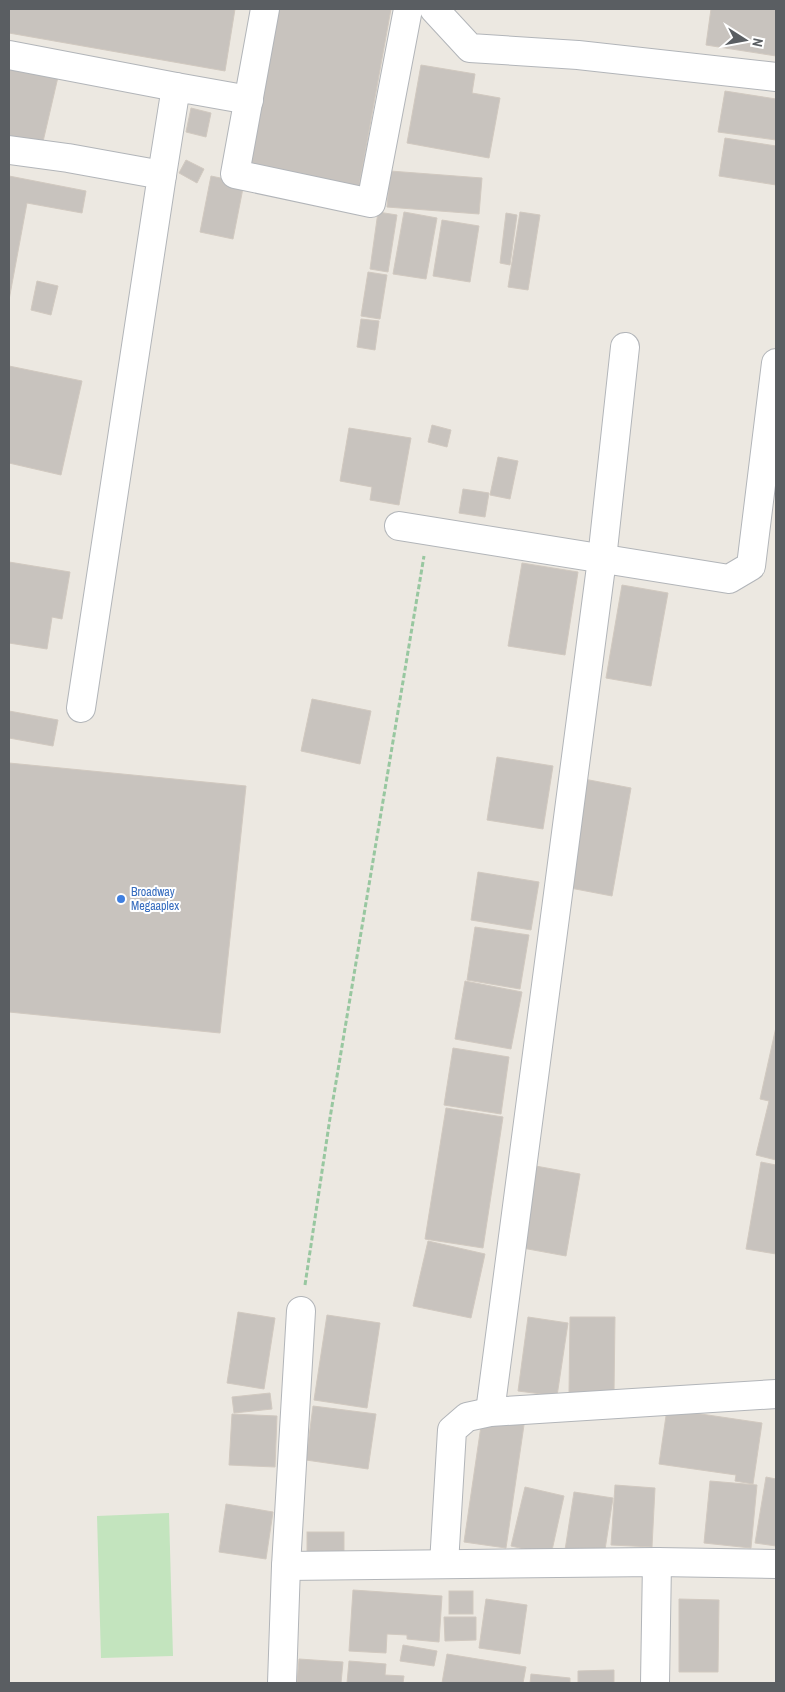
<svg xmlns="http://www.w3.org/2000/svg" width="785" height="1692" viewBox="0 0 785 1692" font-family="'Archivo Narrow',sans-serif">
<rect width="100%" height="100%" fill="#ece8e1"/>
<!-- pitch -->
<path fill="#c3e4be" d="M 169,1513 L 173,1656 L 101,1658 L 97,1516 Z"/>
<!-- building -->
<g fill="#c8c3be" stroke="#d1c9c0">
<path d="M 9,9 L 235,9 L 225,71 L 9,33 Z"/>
<path d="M 274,9 L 391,9 L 359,186 L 246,164 Z"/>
<path d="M 711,9 L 776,9 L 776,56 L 706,45 Z"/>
<path d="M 421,65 L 475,74 L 472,93 L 500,98 L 489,158 L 407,143 Z"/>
<path d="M 9,66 L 58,77 L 42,146 L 9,139 Z"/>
<path d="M 725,91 L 776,99 L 776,140 L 718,132 Z"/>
<path d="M 191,108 L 211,113 L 206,137 L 186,132 Z"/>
<path d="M 725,138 L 776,146 L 776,185 L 719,176 Z"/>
<path d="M 186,160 L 204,169 L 197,183 L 179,173 Z"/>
<path d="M 390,171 L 482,178 L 479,214 L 387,207 Z"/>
<path d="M 9,176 L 86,191 L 82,213 L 27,203 L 9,300 Z"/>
<path d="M 211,176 L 244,183 L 233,239 L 200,232 Z"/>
<path d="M 378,212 L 397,215 L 388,272 L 370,269 Z"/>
<path d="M 404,212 L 437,218 L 426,279 L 393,274 Z"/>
<path d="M 520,212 L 540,215 L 528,290 L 508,287 Z"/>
<path d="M 506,213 L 517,215 L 510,265 L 500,263 Z"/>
<path d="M 442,220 L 479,226 L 470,282 L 433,276 Z"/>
<path d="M 368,272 L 387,275 L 380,319 L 361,316 Z"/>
<path d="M 37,281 L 58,286 L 51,315 L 31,310 Z"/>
<path d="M 361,319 L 379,321 L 375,350 L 357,347 Z"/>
<path d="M 9,366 L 82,381 L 61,475 L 9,463 Z"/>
<path d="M 432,425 L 451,430 L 447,447 L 428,442 Z"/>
<path d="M 349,428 L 411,438 L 399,505 L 370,500 L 372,487 L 340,481 Z"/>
<path d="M 498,457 L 518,461 L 510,499 L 490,495 Z"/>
<path d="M 463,489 L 489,493 L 485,517 L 459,513 Z"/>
<path d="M 9,562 L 70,572 L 62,619 L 52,617 L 47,649 L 9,643 Z"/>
<path d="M 522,563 L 578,572 L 565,655 L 508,646 Z"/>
<path d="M 622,585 L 668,593 L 651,686 L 606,678 Z"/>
<path d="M 312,699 L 371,711 L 360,764 L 301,751 Z"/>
<path d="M 9,711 L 58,720 L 53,746 L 9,738 Z"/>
<path d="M 497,757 L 553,766 L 543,829 L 487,820 Z"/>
<path d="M 9,763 L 246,786 L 220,1033 L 9,1012 Z"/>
<path d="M 584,779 L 631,788 L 612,896 L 565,887 Z"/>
<path d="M 478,872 L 539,882 L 531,930 L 471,920 Z"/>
<path d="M 475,927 L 529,935 L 520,989 L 467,980 Z"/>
<path d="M 465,981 L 522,992 L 511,1049 L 455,1039 Z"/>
<path d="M 776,1027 L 776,1160 L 756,1155 L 769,1101 L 760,1099 Z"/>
<path d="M 453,1048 L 509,1057 L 501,1114 L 444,1105 Z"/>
<path d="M 446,1108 L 503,1117 L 483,1248 L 425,1239 Z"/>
<path d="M 761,1162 L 776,1165 L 776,1254 L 746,1249 Z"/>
<path d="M 530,1165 L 580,1174 L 566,1256 L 517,1247 Z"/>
<path d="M 428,1241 L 485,1254 L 471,1318 L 413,1306 Z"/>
<path d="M 238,1312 L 275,1318 L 264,1389 L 227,1383 Z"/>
<path d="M 327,1315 L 380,1323 L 367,1408 L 314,1400 Z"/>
<path d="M 528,1317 L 568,1323 L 557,1396 L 518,1391 Z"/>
<path d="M 570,1317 L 615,1317 L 614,1393 L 569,1393 Z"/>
<path d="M 270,1393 L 272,1409 L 234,1413 L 232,1397 Z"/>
<path d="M 313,1406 L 376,1414 L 368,1469 L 306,1460 Z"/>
<path d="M 667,1409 L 762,1423 L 753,1484 L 735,1481 L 736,1475 L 659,1464 Z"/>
<path d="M 232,1414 L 277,1416 L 275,1467 L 229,1465 Z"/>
<path d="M 482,1419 L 524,1425 L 506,1548 L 464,1542 Z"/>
<path d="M 766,1477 L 776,1479 L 776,1546 L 755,1543 Z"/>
<path d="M 710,1481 L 757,1485 L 751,1548 L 704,1543 Z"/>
<path d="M 615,1485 L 655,1488 L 652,1547 L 611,1545 Z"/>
<path d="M 525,1487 L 564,1496 L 551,1555 L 511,1546 Z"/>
<path d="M 574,1492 L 613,1498 L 604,1556 L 565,1550 Z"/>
<path d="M 226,1504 L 273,1512 L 266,1559 L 219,1552 Z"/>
<rect x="307" y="1532" width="37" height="21"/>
<path d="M 353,1590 L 442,1596 L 439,1642 L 407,1639 L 407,1635 L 387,1634 L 386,1653 L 349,1651 Z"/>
<rect x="449" y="1591" width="24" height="23"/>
<path d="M 486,1599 L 527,1605 L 520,1654 L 479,1648 Z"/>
<path d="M 679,1599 L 719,1600 L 718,1672 L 679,1672 Z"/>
<path d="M 444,1617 L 476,1617 L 476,1640 L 445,1641 Z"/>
<path d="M 403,1645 L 437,1651 L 434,1666 L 400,1661 Z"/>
<path d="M 447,1654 L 526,1667 L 523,1683 L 442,1683 Z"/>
<path d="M 299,1659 L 343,1662 L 341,1683 L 297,1683 Z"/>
<path d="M 349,1661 L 386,1664 L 385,1675 L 404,1676 L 403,1683 L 347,1683 Z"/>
<path d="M 614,1670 L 614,1683 L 578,1683 L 578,1671 Z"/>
<path d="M 531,1674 L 570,1678 L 570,1683 L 530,1683 Z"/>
</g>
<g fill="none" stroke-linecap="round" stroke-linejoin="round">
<!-- minor casing -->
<g stroke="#b2b5b9" stroke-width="30">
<g id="minor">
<path d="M 265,9 L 235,174 L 371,203 L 408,9"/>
<path d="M 434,9 L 470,48 L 578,55 L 776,77"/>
<path d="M 9,55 L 176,87"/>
<path d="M 9,150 L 68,158 L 162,175 L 81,708"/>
<path d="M 162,175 L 176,87 L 249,100"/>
<path d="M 399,526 L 729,579 L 751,566 L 776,363"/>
<path d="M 490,1412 L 602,559 L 625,347"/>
<path d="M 444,1564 L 452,1430 L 467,1417 L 490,1412 L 776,1394"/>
<path d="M 286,1566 L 657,1562 L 776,1564"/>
<path d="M 282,1683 L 286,1566 L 301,1311"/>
<path d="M 655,1683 L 657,1562"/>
</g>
</g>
<!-- path -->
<path stroke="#98c7a0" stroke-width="3" stroke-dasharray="5 2.5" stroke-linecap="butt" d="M 305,1285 L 330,1118 L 424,556"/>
<!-- minor -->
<use href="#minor" stroke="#fff" stroke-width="28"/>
</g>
<!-- markers -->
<circle fill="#3f7fe0" stroke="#fff" stroke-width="2" cx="121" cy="899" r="5"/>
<g text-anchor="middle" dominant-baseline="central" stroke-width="4" stroke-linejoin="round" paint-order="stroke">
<!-- shop labels -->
<g font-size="12" fill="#366cbe" stroke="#fff" text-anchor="start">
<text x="131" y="892">Broadway<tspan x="131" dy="14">Megaaplex</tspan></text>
</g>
</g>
<!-- border -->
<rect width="785" height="1692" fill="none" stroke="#5a5e62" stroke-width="20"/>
<!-- north arrow -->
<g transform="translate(745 40) rotate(101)" stroke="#ffffff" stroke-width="4" paint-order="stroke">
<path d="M0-4L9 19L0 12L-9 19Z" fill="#5a5e62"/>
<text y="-8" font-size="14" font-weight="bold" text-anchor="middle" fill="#5a5e62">N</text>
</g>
</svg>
